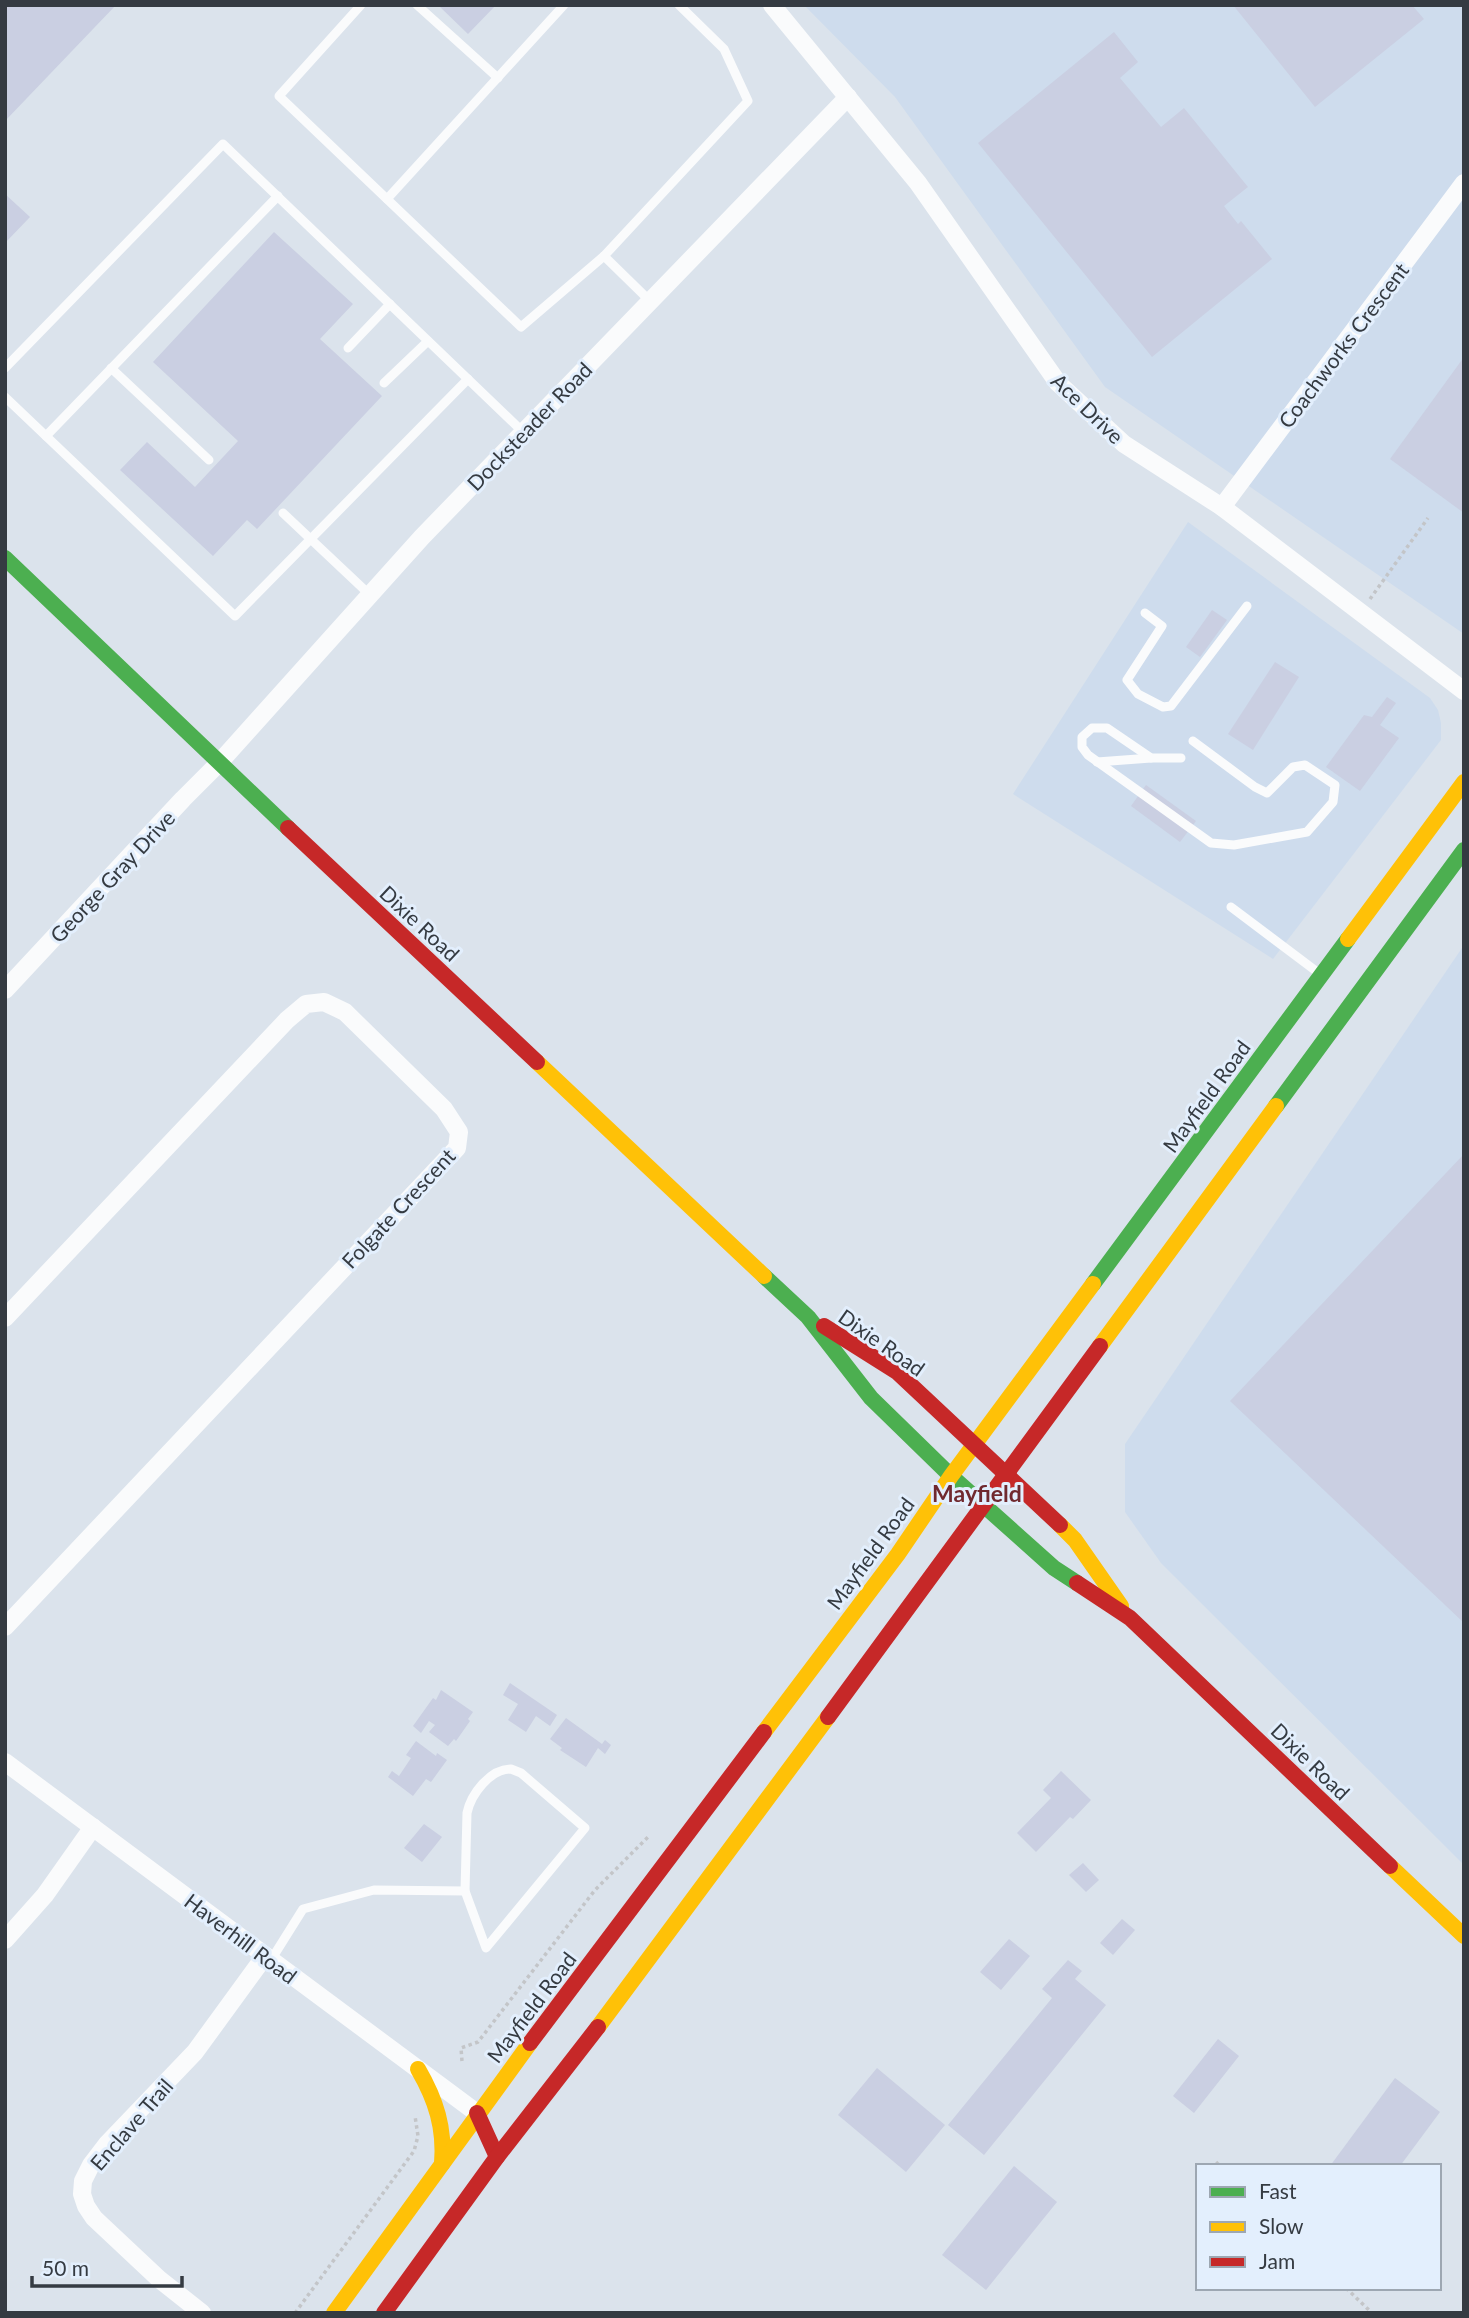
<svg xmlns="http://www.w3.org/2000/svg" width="1469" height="2318" viewBox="0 0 1469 2318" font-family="Lato,sans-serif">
<rect width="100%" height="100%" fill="#dbe3ec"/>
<!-- built -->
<g fill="#cedced">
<path d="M 804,5 L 1464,5 L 1464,634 L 1105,387 L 895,97 Z"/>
<path d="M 1188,522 L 1430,698 L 1438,710 L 1441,723 L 1441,740 L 1273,959 L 1013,794 Z"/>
<path d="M 1464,945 L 1464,1865 L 1161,1563 L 1125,1512 L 1125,1444 Z"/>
</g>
<!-- building -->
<g fill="#cacfe2">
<path d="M 5,5 L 116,5 L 5,121 Z"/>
<path d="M 438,5 L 496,5 L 468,34 Z"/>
<path d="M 1233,5 L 1412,5 L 1424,19 L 1315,107 Z"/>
<path d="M 1114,32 L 1138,62 L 1120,78 L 1161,127 L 1184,108 L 1248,187 L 1224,206 L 1238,224 L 1241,221 L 1272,259 L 1152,357 L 978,143 Z"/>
<path d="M 5,194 L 30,217 L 5,243 Z"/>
<path d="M 274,232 L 353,304 L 320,339 L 382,396 L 257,529 L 247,520 L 213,556 L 120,470 L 147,442 L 195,487 L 238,441 L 153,362 Z"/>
<path d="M 1464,357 L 1464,513 L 1390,459 Z"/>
<path d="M 1212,610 L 1227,620 L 1200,657 L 1186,647 Z"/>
<path d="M 1275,662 L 1299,677 L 1253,750 L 1228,734 Z"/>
<path d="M 1387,697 L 1396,703 L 1380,725 L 1399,738 L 1360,791 L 1326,767 L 1364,715 L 1372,717 Z"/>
<path d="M 1146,785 L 1196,821 L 1180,842 L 1131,806 Z"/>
<path d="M 1464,1154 L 1464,1623 L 1230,1401 Z"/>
<path d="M 510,1683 L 557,1715 L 550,1726 L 536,1716 L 526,1732 L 508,1720 L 518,1704 L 503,1695 Z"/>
<path d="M 441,1690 L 473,1712 L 468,1719 L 470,1721 L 456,1741 L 454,1739 L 448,1746 L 429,1732 L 435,1725 L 429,1721 L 421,1733 L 413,1726 L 433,1698 L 436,1700 Z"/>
<path d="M 566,1718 L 602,1744 L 605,1740 L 611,1745 L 605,1754 L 598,1748 L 586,1767 L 560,1750 L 562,1748 L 550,1739 Z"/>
<path d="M 416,1741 L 436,1756 L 437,1753 L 447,1760 L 431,1782 L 426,1779 L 413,1796 L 388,1777 L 392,1771 L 399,1776 L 411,1758 L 406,1755 Z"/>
<path d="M 1061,1771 L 1091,1800 L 1073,1819 L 1070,1817 L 1036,1852 L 1017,1833 L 1051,1798 L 1043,1790 Z"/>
<path d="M 424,1824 L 442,1837 L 422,1862 L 404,1848 Z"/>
<path d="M 1083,1863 L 1099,1880 L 1086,1892 L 1069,1875 Z"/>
<path d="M 1122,1919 L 1135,1930 L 1113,1955 L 1100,1943 Z"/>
<path d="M 1009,1939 L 1030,1956 L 1001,1990 L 980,1972 Z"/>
<path d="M 1068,1960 L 1082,1971 L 1075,1979 L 1106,2005 L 984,2155 L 948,2125 L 1052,1998 L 1042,1989 Z"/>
<path d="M 1218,2039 L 1239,2056 L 1194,2113 L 1173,2096 Z"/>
<path d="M 877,2068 L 945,2125 L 906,2172 L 838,2115 Z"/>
<path d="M 1395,2078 L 1440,2112 L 1400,2166 L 1330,2166 Z"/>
<path d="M 1014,2166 L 1057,2202 L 986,2290 L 942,2255 Z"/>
</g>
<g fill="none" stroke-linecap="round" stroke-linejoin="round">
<!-- path -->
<g stroke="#c3c5c8" stroke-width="3.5" stroke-dasharray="3.5 3.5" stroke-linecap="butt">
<path d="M 1370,599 L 1428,518"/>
<path d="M 462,2061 L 461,2048 L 478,2042 L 595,1890 L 649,1836"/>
<path d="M 1216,2162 L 1220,2166"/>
<path d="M 1346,2288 L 1372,2313"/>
<path d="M 295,2313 L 414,2151 L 418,2136 L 415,2116"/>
</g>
<!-- lane -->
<g stroke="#fafbfc" stroke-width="9">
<path d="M 361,5 L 279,96 L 521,327 L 604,256 L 748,101 L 724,49 L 679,5"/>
<path d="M 417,5 L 498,78"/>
<path d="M 387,199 L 564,5"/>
<path d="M 604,256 L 650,301"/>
<path d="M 348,348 L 390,304"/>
<path d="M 5,368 L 223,144 L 523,432"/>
<path d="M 111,368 L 209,460"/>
<path d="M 384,383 L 428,341"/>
<path d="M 5,397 L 235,616 L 468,379"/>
<path d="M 46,436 L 278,196"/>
<path d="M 283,513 L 370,595"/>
<path d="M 1145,613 L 1162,626 L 1127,680 L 1138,694 L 1163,707 L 1171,706 L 1247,606"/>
<path d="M 1181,758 L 1151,758 L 1107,728 L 1092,728 L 1082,737 L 1082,747 L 1088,755 L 1211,843 L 1234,845 L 1307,832 L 1333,802 L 1335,785 L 1305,765 L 1293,767 L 1267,793 L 1255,787 L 1193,741"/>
<path d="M 1097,762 L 1151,758"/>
<path d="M 1231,907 L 1320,974"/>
<path d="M 511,1769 L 521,1773 L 585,1828 L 486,1948 L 465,1891 L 467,1813 C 471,1794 490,1769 511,1769 Z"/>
<path d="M 271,1960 L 303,1909 L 374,1890 L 465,1891"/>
</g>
<!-- street -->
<g stroke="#fafbfc" stroke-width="18">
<path d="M 772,5 L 918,183 L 1058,383 L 1124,444 L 1222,507 L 1464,691"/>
<path d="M 1222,507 L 1464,183"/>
<path d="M 5,990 L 183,799 L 219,763 L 422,537 L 848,97"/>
<path d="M 5,1318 L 287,1020 L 306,1004 L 324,1002 L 345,1012 L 444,1109 L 459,1132 L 457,1148 L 5,1627"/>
<path d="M 5,1762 L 477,2113"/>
<path d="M 5,1940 L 45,1895 L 93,1827"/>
<path d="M 202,2313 L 159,2279 L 94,2218 L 86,2206 L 82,2194 L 83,2181 L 91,2165 L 107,2144 L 195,2052 L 265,1956"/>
</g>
<!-- fast -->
<g stroke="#4caf50" stroke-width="16">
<path d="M 5,558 L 288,828"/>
<path d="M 1276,1106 L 1464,850"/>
<path d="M 764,1276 L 808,1317 L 871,1398 L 951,1476 L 1054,1568 L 1077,1583"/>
<path d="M 1093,1284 L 1348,939"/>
</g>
<!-- slow -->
<g stroke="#ffc107" stroke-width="16">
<path d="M 1348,939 L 1464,782"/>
<path d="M 537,1062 L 764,1276"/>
<path d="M 1100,1346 L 1276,1106"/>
<path d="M 1060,1525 L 1075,1540 L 1121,1606"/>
<path d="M 764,1732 L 898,1554 L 951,1476 L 1093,1284"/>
<path d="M 1390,1866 L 1464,1936"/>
<path d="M 598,2027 L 828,1717"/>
<path d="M 418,2069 C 436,2100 445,2128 442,2164"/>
<path d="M 334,2313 L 530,2043"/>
</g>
<!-- jam -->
<g stroke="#c62828" stroke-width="16">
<path d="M 288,828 L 537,1062"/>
<path d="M 824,1326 L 897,1372 L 1060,1525"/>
<path d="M 1077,1583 L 1130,1618 L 1390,1866"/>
<path d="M 828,1717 L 1100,1346"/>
<path d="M 530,2043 L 764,1732"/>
<path d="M 477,2113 L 497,2157"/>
<path d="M 384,2313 L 497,2157 L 598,2027"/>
</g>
</g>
<g text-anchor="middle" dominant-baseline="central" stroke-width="6" stroke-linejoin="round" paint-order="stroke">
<!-- street labels -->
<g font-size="21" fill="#353b42" stroke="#e3effd">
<text transform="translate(1343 345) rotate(-53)">Coachworks Crescent</text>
<text transform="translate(1088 408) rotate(44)">Ace Drive</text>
<text transform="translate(529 426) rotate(-46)">Docksteader Road</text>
<text transform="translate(112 876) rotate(-47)">George Gray Drive</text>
<text transform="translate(420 923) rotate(43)">Dixie Road</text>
<text transform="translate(1206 1096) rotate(-54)">Mayfield Road</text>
<text transform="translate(398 1208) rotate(-47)">Folgate Crescent</text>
<text transform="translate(882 1342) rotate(35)">Dixie Road</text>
<text transform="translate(870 1553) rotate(-54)">Mayfield Road</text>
<text transform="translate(1311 1761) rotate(44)">Dixie Road</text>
<text transform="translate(241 1938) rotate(37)">Haverhill Road</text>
<text transform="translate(531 2007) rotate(-53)">Mayfield Road</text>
<text transform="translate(131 2124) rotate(-49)">Enclave Trail</text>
</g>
<!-- neighbourhood labels -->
<g font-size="23" font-weight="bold" fill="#70292f" stroke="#e3effd">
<text x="977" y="1493">Mayfield</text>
</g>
</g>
<!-- border -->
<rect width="1469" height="2318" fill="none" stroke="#353b42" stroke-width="14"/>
<!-- legend -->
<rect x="1196" y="2164" width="245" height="126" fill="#e3effd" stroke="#9da7b2" stroke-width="2"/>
<rect x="1210" y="2187" width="35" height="10" fill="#4caf50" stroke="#9da7b2" stroke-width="2"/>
<text x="1259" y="2199" font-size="21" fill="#353b42">Fast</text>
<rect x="1210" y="2222" width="35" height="10" fill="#ffc107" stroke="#9da7b2" stroke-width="2"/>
<text x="1259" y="2234" font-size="21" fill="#353b42">Slow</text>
<rect x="1210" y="2257" width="35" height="10" fill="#c62828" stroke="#9da7b2" stroke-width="2"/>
<text x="1259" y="2269" font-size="21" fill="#353b42">Jam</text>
<!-- scale -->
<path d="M32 2276v10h150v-10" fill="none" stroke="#353b42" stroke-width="3.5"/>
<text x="42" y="2276" font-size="21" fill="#353b42" stroke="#e3effd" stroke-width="5" paint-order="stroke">50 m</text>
</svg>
